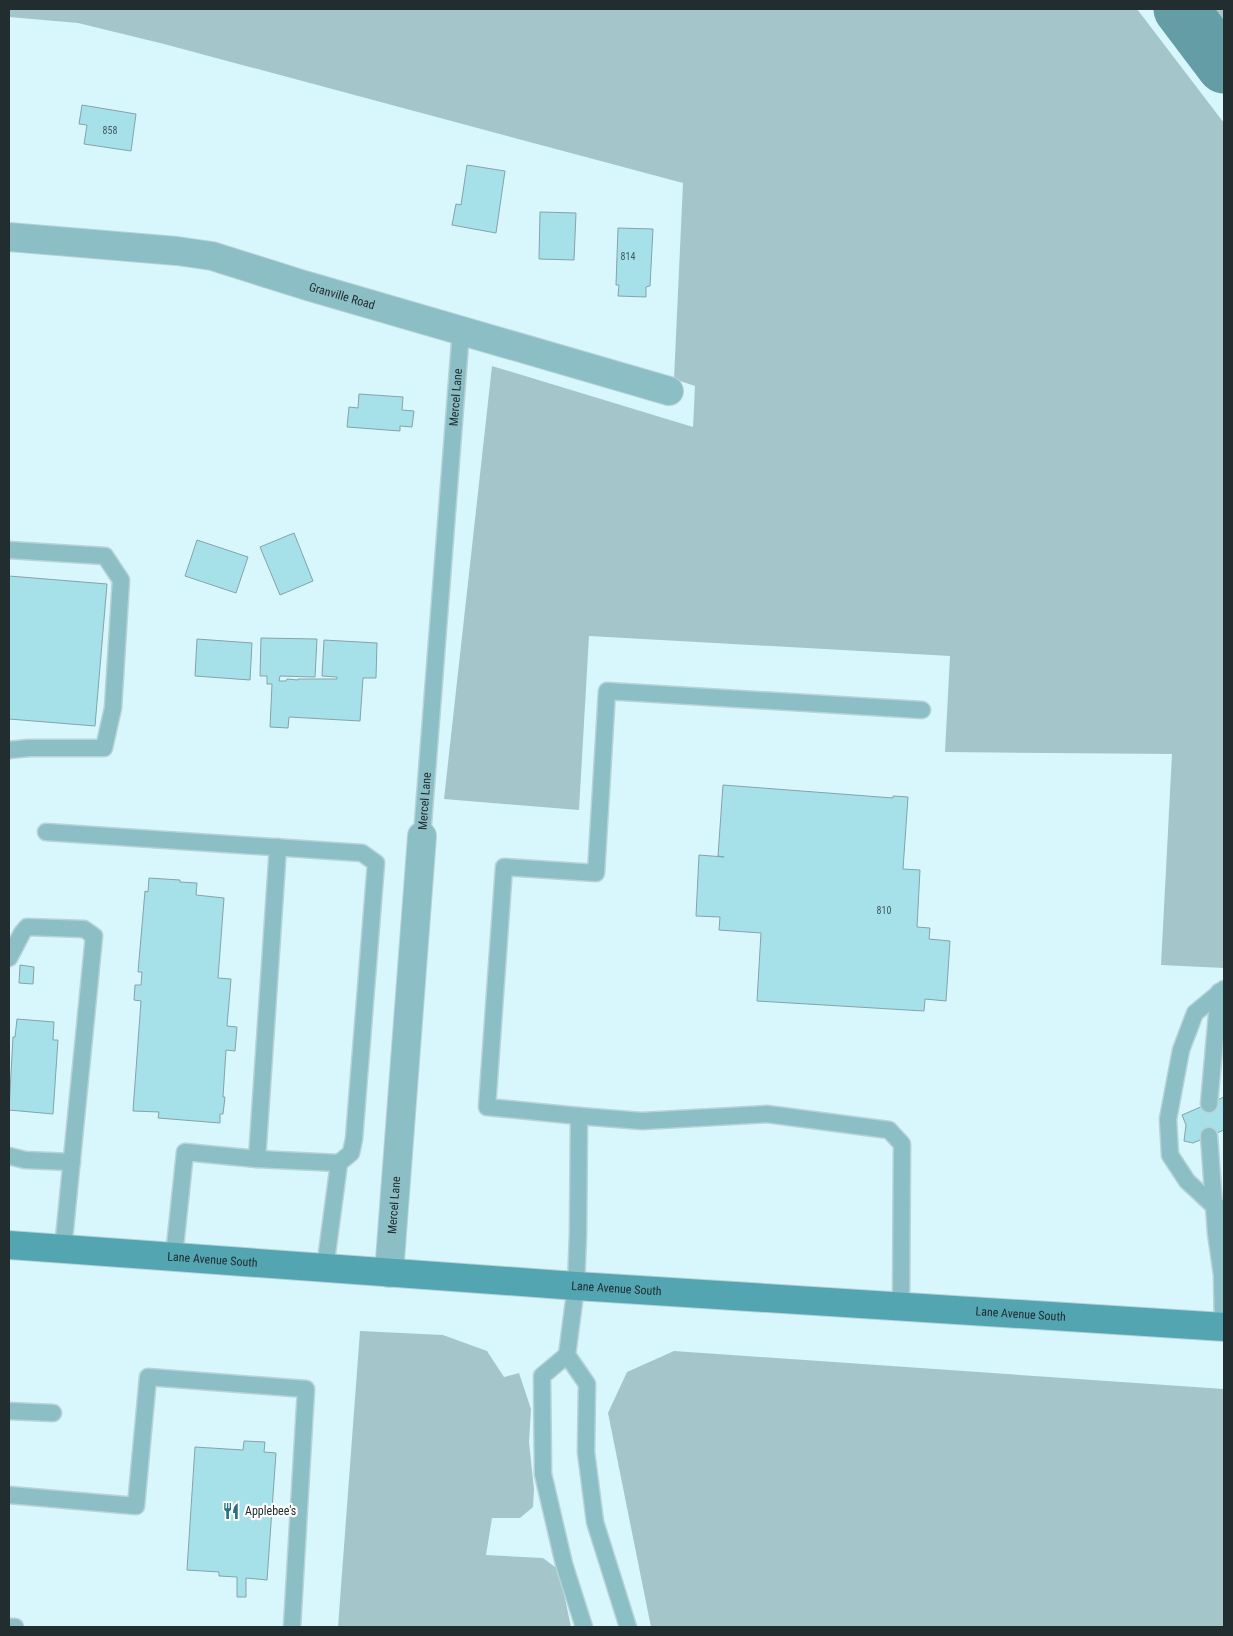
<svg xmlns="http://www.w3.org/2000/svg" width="1233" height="1636" viewBox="0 0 1233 1636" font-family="'Roboto Condensed',sans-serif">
<rect width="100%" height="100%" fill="#d8f7fc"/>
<!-- green -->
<g fill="#a4c6cb">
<path d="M 9,9 L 1137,9 L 1224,123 L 1224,968 L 1161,965 L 1172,754 L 945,752 L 950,656 L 589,636 L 579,810 L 444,799 L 492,366 L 693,427 L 695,386 L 674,379 L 683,183 L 164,44 L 78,23 L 9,17 Z"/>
<path d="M 1202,9 L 1224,9 L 1224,39 Z"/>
<path d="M 360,1331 L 443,1335 L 487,1351 L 504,1377 L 519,1373 L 531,1409 L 529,1442 L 534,1489 L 533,1507 L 520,1518 L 492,1518 L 486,1555 L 543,1558 L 559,1570 L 571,1627 L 338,1627 Z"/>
<path d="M 674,1351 L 1224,1389 L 1224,1627 L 651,1627 L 608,1413 L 627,1372 Z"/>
</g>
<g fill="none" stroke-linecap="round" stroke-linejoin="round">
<!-- river -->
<path stroke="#659da6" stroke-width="55" d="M 1181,9 L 1224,66"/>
</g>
<!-- building -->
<g fill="#a6e0e9" stroke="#86a3a8">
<path d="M 82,105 L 136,114 L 131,151 L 84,144 L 87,125 L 79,124 Z"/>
<path d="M 467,165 L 505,171 L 496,233 L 452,225 L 456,204 L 461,205 Z"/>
<path d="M 540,212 L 576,213 L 574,260 L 539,259 Z"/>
<path d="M 618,228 L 653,229 L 650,286 L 646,287 L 646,297 L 618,296 L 619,285 L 616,285 Z"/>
<path d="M 359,394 L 403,397 L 402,410 L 414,411 L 412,427 L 400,426 L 400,431 L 347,427 L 349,407 L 358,408 Z"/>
<path d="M 294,533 L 313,581 L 280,595 L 260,547 Z"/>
<path d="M 197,540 L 248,557 L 236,593 L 185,576 Z"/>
<path d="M 9,576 L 107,584 L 95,726 L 9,719 Z"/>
<path d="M 261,638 L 317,639 L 315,677 L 280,676 L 279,681 L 286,681 L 287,679 L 298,680 L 298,679 L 337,679 L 337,677 L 322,676 L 324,640 L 377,643 L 376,678 L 363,678 L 360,721 L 289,717 L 288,728 L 270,727 L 272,684 L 267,684 L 267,676 L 260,676 Z"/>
<path d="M 197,639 L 252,643 L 250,680 L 195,676 Z"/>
<path d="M 723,785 L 893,798 L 893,796 L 908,797 L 903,869 L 920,870 L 917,927 L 930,928 L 929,939 L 950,941 L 946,1001 L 925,999 L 924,1011 L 757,1001 L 761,933 L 719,930 L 720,917 L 696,916 L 699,855 L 724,857 L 718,856 Z"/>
<path d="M 149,878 L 180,880 L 180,882 L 197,883 L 196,895 L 224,898 L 218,978 L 231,979 L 227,1026 L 237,1027 L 235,1051 L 226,1050 L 223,1097 L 225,1097 L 223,1114 L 220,1114 L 220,1123 L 158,1118 L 159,1112 L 133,1111 L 141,1001 L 134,1000 L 135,985 L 141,985 L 142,972 L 138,972 L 145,891 L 148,892 Z"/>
<path d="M 20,965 L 34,967 L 33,984 L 19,983 Z"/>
<path d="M 17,1019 L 54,1022 L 53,1040 L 58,1040 L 53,1114 L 9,1110 L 13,1037 L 15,1037 Z"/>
<path d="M 1224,1097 L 1224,1130 L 1193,1143 L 1184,1141 L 1186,1125 L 1182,1115 Z"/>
<path d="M 244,1441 L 265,1442 L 264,1452 L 276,1453 L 267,1580 L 246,1578 L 246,1597 L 237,1597 L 237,1577 L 219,1576 L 219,1572 L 187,1570 L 195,1447 L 243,1450 Z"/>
</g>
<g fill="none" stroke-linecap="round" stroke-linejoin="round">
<!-- service casing -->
<g stroke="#b7d3d7" stroke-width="19">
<g id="service">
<path d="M 9,550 L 105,556 L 121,580 L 113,708 L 104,748 L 29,748 L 9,750"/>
<path d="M 46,832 L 362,853 L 376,863 L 354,1139 L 351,1153 L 339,1163 L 325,1268"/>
<path id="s1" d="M 422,836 L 461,330"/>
<path d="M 9,958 L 22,933 L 27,927 L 84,929 L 94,936 L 63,1249"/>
<path d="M 1224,989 L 1195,1013 L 1181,1050 L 1168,1119 L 1170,1155 L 1187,1181 L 1215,1207 L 1224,1208"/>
<path d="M 1209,1104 L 1219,992"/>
<path d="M 579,1116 L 487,1107 L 504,867 L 596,873 L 607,691 L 922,710"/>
<path d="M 1209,1136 L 1216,1233 L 1222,1275 L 1223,1327"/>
<path d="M 9,1156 L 25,1160 L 72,1162"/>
<path d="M 257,1159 L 339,1163"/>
<path d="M 174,1256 L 185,1152 L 257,1159 L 278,847"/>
<path d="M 567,1355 L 542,1376 L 543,1474 L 564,1564 L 584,1627"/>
<path d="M 9,1411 L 53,1413"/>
<path d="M 9,1495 L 136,1506 L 148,1377 L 306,1389 L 292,1627"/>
<path d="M 9,1627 L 15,1627"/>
<path d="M 628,1627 L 595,1522 L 586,1452 L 587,1384 L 567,1355 L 576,1286 L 578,1234 L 579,1116 L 642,1121 L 767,1114 L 889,1130 L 902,1144 L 901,1306"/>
</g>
</g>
<!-- minor casing -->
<g stroke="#b7d3d7" stroke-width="30">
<g id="minor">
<path id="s2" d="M 9,237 L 177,251 L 212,256 L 304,285 L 669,391"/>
<path id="s3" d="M 389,1273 L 422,836"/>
</g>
</g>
<!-- secondary casing -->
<g stroke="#b7d3d7" stroke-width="30">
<g id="secondary">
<path id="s4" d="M 9,1245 L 576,1286 L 1224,1327"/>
</g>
</g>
<!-- service -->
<use href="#service" stroke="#8cbec6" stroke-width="16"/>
<!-- minor -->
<use href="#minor" stroke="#8cbec6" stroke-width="28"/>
<!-- secondary -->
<use href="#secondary" stroke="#53a5b1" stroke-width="28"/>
</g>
<!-- icons -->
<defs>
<g id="restaurant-bare" transform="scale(1.35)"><path d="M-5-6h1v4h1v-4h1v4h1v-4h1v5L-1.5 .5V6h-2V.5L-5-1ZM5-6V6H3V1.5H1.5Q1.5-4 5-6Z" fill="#2a737d" stroke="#fff" stroke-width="2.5" paint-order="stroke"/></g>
</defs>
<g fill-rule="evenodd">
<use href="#restaurant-bare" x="231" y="1511"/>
</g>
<g text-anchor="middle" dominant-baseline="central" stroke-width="4.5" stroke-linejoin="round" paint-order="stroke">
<!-- number labels -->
<g font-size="10" fill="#425a5e">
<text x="110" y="130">858</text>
<text x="628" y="256">814</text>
<text x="884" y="910">810</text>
</g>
<!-- street labels -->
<g font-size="12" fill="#212d2f" stroke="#fff">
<text stroke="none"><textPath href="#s2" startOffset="340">Granville Road</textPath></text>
<text stroke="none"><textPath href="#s1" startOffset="440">Mercel Lane</textPath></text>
<text stroke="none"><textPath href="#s1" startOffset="35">Mercel Lane</textPath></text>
<text stroke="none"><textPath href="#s3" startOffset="68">Mercel Lane</textPath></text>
<text stroke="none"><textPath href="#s4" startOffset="204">Lane Avenue South</textPath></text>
<text stroke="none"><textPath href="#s4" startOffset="609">Lane Avenue South</textPath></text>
<text stroke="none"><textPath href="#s4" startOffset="1014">Lane Avenue South</textPath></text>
</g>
<!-- poi labels -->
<g font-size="12" fill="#212d2f" stroke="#fff" text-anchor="start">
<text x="245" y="1511">Applebee's</text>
</g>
</g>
<!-- border -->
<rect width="1233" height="1636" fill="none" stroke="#212d2f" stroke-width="20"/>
</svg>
